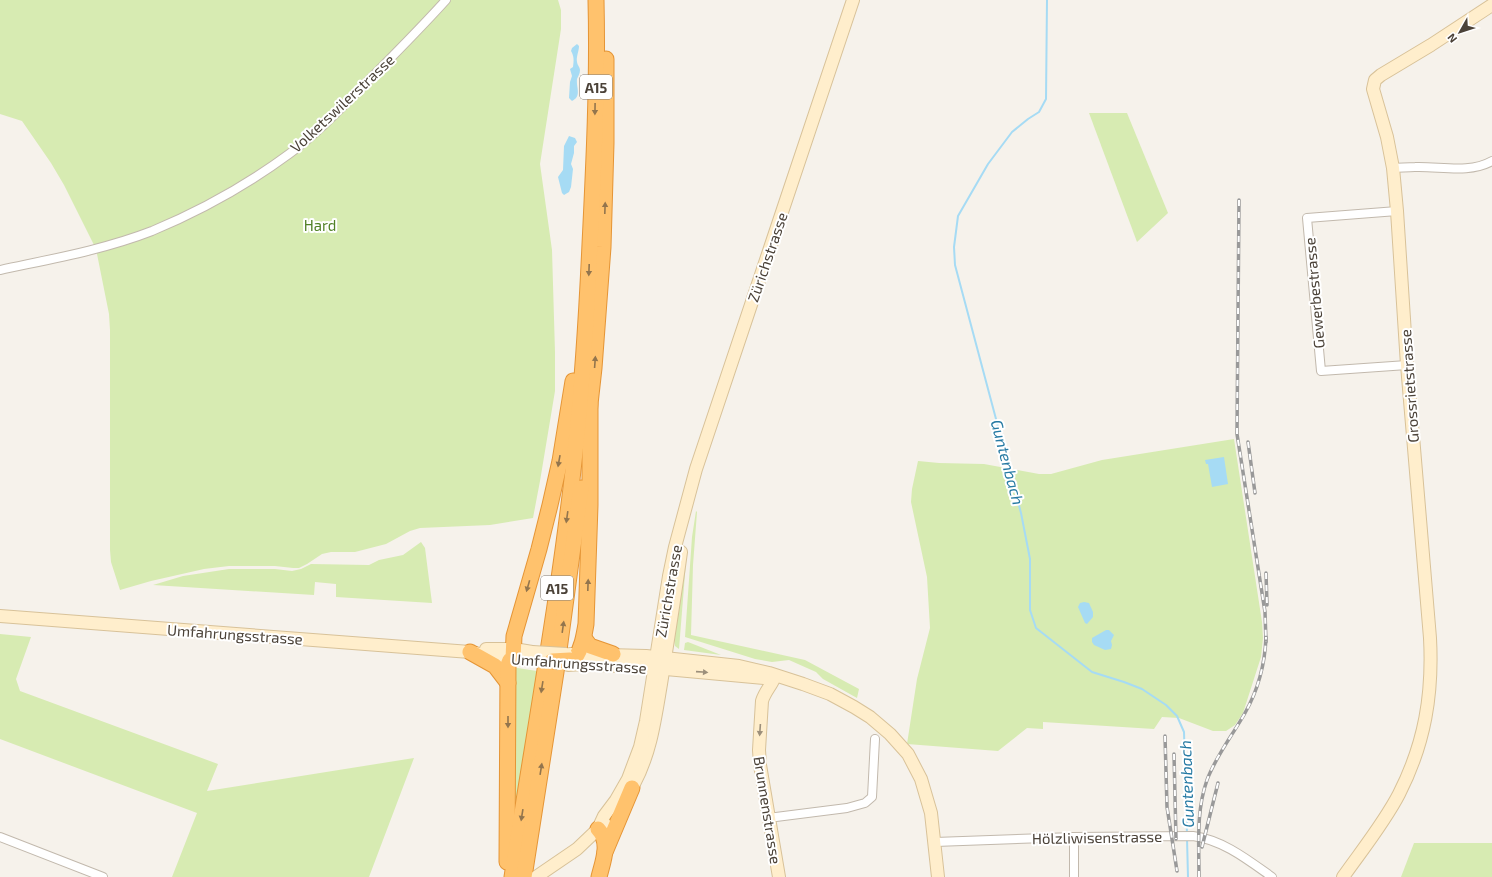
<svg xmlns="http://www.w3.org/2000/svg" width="1492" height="877" viewBox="0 0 1492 877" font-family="'Exo 2',sans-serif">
<rect width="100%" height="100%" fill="#f6f2eb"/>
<!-- green -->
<g fill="#d7ebb2">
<path d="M 0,0 L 558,0 L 561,10 L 561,29 L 540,164 L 552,250 L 555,352 L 555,391 L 540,481 L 533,518 L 490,525 L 420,528 L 410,531 L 386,544 L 355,552 L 331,552 L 322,554 L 307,564 L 299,568 L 293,568 L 275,566 L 229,566 L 204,569 L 151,581 L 120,590 L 111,562 L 110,550 L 110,330 L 109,314 L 96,249 L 64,185 L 51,163 L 22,121 L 0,114 Z"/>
<path d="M 1089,113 L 1127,113 L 1168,213 L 1137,242 Z"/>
<path d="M 1234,439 L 1262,622 L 1263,638 L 1261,657 L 1243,713 L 1235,725 L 1226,731 L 1213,731 L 1179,718 L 1162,717 L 1154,729 L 1043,722 L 1043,729 L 1027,728 L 998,751 L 907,744 L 917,679 L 930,628 L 927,577 L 911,502 L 912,489 L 918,461 L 939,463 L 984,464 L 1039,474 L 1051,474 L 1102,460 Z"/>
<path d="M 696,511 L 697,512 L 693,565 L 691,635 L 805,660 L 859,689 L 857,698 L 823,679 L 816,672 L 789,660 L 772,662 L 755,659 L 685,637 L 692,537 Z"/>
<path d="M 421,542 L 425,548 L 432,603 L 336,597 L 336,584 L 315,582 L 314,595 L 153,585 L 183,576 L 229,569 L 275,569 L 292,571 L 301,569 L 311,564 L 369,565 L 379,560 L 403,555 Z"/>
<path d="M 685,548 L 687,549 L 679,649 L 675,646 L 673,635 Z"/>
<path d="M 0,634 L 31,637 L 16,679 L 20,691 L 218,764 L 207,791 L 414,758 L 369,877 L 172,877 L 197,813 L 0,739 Z"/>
<path d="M 688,642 L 721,655 L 684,650 L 685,643 Z"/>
<path d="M 511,667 L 537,671 L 511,839 Z"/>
<path d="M 1414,843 L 1492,843 L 1492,877 L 1401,877 Z"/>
</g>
<!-- water -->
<g fill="#a6dbf4">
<path d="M 577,44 L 579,46 C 579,51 576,57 577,62 C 577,65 580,67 580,70 C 580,74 578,76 577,79 C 576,88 582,96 572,101 L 569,98 L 570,82 L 572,76 L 570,69 L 573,67 C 574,60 574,56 571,51 L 572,48 Z"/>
<path d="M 569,136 L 575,138 L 577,142 L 574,146 L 574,153 L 571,164 L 573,169 L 571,187 L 569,192 L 564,195 L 562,193 L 558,177 L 563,170 L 564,146 Z"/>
<path d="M 1224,457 L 1228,484 L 1212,487 L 1208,464 L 1206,464 L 1205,460 Z"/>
<path d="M 1084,602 L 1089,603 L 1093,612 L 1093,617 L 1087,624 L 1085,623 L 1078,607 L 1080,603 Z"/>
<path d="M 1106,630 L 1109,630 L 1114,635 L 1111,641 L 1112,645 L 1111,649 L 1105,650 L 1094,645 L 1092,642 L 1092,638 Z"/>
</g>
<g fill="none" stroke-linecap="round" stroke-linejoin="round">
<!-- stream -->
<g stroke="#a6dbf4" stroke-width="2">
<path d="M 1047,0 L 1046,99 L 1039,112 L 1028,119 L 1012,132 L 988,164 L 958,216 L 954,247 L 955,265 L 1021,513 L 1030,559 L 1030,610 L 1036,628 L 1092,672 L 1124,682 L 1142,689 L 1166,705 L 1177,716 L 1184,732 L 1187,834"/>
<path d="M 1187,838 L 1188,877"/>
</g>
<!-- street casing -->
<g stroke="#c2b9ad" stroke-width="10">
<g id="street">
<path d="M 1393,168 C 1400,168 1407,167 1415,167 C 1440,166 1469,174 1492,161"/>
<path d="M 1397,211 L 1307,218 L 1321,371 L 1407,365"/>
<path d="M 0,270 C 51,259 103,250 152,231 C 200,211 247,185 289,154 C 314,136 336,113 358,91 C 388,61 418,31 446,0"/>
<path d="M 768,818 L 847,808 L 865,803 L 872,797 L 875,739"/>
<path d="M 0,837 L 103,877"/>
<path d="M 1074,837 L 1074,877"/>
<path d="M 935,842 L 1074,837 L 1193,836 C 1223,840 1248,860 1272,877"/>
</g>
</g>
<!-- secondary casing -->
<g stroke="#d8c299" stroke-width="14">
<g id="secondary">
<path d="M 0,616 L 470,652 L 501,658 L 534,660"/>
<path d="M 486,649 L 514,649 L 532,652"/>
<path d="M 570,654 L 646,656 L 739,666 L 769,673 L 803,684 L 830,694 L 854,707 L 870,717 L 890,734 L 908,754 L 921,779 L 931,813 L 938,877"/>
<path d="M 568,665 L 583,664 L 655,668 L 764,678"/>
<path d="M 775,676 C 772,685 765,691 762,701 L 759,750 L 760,765 L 779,877"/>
<path d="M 634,784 C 651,752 655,719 661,684 C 668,640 675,596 681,552"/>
<path d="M 598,829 L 604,816 L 616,800 L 628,779 L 640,747 L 646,721 L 669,576 L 675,547 L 696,469 L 853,0"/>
<path d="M 536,877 L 577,849 L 598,829 L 605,824"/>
<path d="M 1343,877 C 1362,850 1384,823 1399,794 C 1425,743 1433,694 1430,638 L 1407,365 L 1397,211 L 1393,168 L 1387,137 L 1373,89 L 1375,80 L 1381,75 L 1431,45 L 1492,5"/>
</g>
</g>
<!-- highway casing -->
<g stroke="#e59536" stroke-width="17">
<g id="highway">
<path d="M 589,413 L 594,368 L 603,247 L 606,143 L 606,59"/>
<path d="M 584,638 L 590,646 L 613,654"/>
<path d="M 470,652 L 495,666 L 508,683"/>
<path d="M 570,660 L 575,659 C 582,648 584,636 586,624 L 590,505 L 590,404"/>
<path d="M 598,829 C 611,842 603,861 599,877"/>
<path d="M 605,852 L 632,788"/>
<path d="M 507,862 L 508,665 L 510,660 L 513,659 L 514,636 L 539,549 L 550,505 L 560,461 L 573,381"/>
<path d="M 512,877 C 534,732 561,588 576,443 C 583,377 587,310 590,244 C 594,163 598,81 596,0"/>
<path d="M 524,877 L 556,672 L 581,488"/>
</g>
</g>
<!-- street -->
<use href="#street" stroke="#fff" stroke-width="8"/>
<!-- secondary -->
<use href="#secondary" stroke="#fec" stroke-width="12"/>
<!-- highway -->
<use href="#highway" stroke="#ffc26d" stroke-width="15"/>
<!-- rail casing -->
<g stroke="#999" stroke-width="3.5">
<g id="rail">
<path d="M 1239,200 L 1237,434 L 1265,612 L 1266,642"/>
<path d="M 1248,442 L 1255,493"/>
<path d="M 1266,573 L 1267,605"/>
<path d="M 1165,736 L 1167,807 L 1177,871"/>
<path d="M 1174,754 L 1176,839"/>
<path d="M 1202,847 L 1218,783"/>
<path d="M 1199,877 C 1199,844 1196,811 1207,780 C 1216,756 1232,736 1245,713 C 1258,690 1265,664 1266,637"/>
</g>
</g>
<!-- rail -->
<use href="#rail" stroke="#fff" stroke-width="2" stroke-dasharray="6" stroke-linecap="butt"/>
<!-- secondary-bridge casing -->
<g stroke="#d8c299" stroke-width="14" stroke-linecap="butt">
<g id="secondary-bridge">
<path d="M 532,652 L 566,654"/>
<path d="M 534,660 L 552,661 L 560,664"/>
</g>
</g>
<!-- highway-bridge casing -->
<g stroke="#e59536" stroke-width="17" stroke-linecap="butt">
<path id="highway-bridge" d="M 552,661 L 570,660"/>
</g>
<!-- secondary-bridge -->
<use href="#secondary-bridge" stroke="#fec" stroke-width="12"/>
<!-- highway-bridge -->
<use href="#highway-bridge" stroke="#ffc26d" stroke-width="15"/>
</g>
<!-- one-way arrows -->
<defs><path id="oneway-solid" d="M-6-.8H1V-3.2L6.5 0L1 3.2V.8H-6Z"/></defs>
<g fill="#93754d">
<use href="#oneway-solid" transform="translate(595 109) rotate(91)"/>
<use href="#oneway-solid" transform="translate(605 208) rotate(-88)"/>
<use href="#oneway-solid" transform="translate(589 270) rotate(92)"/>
<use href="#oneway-solid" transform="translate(595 362) rotate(-86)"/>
<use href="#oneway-solid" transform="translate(559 461) rotate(100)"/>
<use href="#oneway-solid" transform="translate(567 517) rotate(98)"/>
<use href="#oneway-solid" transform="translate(588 585) rotate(-88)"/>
<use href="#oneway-solid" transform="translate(528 586) rotate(106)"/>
<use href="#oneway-solid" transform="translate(563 627) rotate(-82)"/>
<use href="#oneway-solid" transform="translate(542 687) rotate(99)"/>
<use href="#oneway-solid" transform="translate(508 722) rotate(90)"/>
<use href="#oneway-solid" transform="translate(541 769) rotate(-81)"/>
<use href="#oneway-solid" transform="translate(522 815) rotate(99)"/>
</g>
<g fill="#9c8f7b">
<use href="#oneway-solid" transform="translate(702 672) rotate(4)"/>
<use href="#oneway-solid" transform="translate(760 730) rotate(94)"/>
</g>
<g text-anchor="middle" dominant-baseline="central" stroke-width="4" stroke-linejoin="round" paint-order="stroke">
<!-- shield labels -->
<g fill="#fff" stroke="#817b74" stroke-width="1">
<rect x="580" y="75" width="32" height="24" rx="3"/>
<rect x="541" y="576" width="32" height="24" rx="3"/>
</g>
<g font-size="14" font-weight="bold" fill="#4b4238">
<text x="596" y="87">A15</text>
<text x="557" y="588">A15</text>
</g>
<!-- street labels -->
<g font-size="15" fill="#4b4238" stroke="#fff">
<text transform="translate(342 103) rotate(-43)">Volketswilerstrasse</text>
<text transform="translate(767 257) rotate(-71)">Zürichstrasse</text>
<text transform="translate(1314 293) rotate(-95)">Gewerbestrasse</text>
<text transform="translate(1409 386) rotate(-94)">Grossrietstrasse</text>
<text transform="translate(668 591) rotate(-80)">Zürichstrasse</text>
<text transform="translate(235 634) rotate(4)">Umfahrungsstrasse</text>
<text transform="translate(579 663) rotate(4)">Umfahrungsstrasse</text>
<text transform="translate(768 810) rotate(81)">Brunnenstrasse</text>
<text transform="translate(1097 837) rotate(-1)">Hölzliwisenstrasse</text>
</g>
<!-- park labels -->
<g font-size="15" fill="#518127" stroke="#fff">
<text x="320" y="225">Hard</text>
</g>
<!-- water labels -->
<g font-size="16" font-style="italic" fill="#267aa3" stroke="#fff">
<text transform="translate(1008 462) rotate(75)">Guntenbach</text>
<text transform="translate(1186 784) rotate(-92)">Guntenbach</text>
</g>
</g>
<!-- north arrow -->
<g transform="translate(1460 32) rotate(231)" stroke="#ffffff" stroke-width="3" paint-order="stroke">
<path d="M0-3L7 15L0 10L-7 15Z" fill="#4b4238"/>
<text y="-6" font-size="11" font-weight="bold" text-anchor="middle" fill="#4b4238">N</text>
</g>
</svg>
